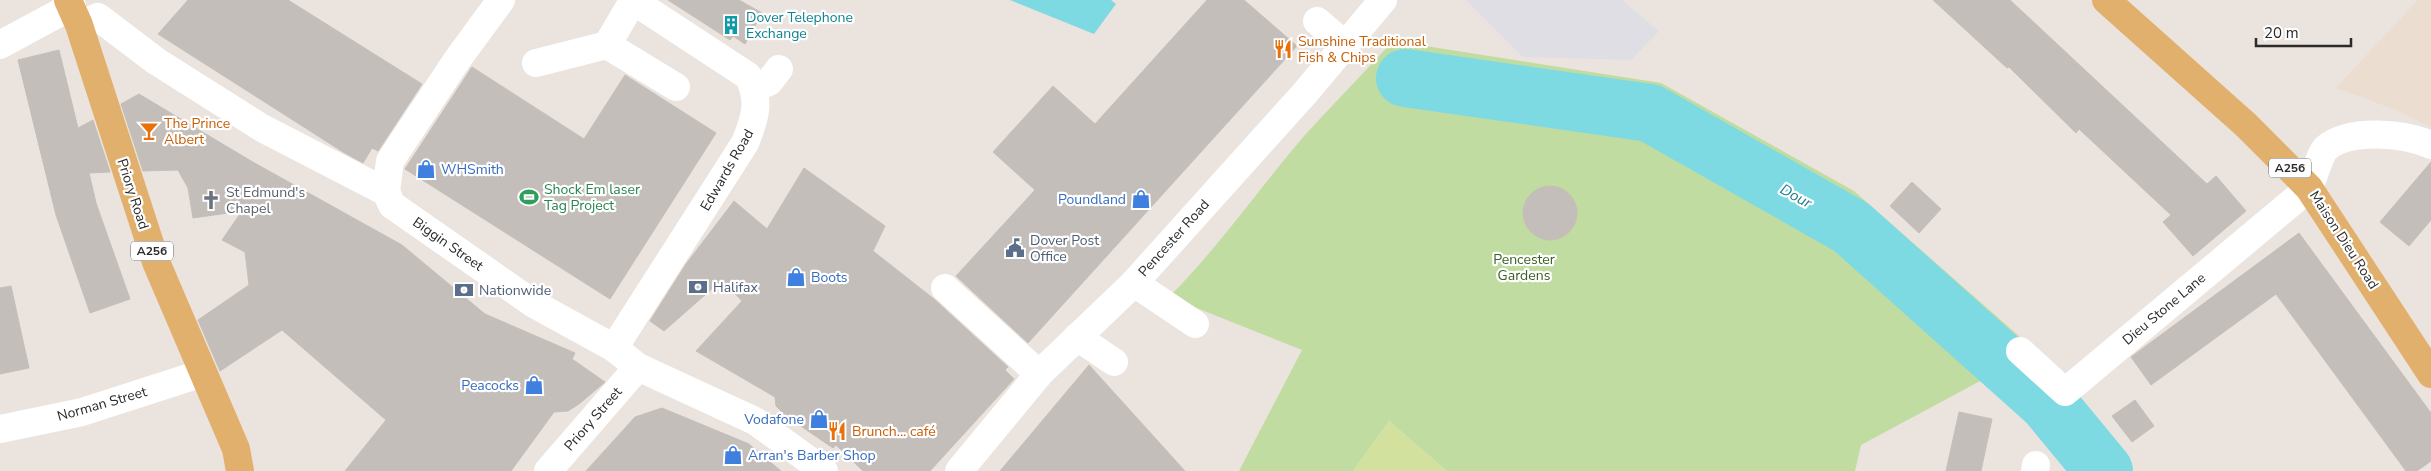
<svg xmlns="http://www.w3.org/2000/svg" width="2431" height="471" viewBox="0 0 2431 471" font-family="'Nunito Sans',sans-serif">
<rect width="100%" height="100%" fill="#ebe3de"/>
<!-- industrial -->
<path fill="#dfdee4" d="M 1466,0 L 1622,0 L 1659,31 L 1631,60 L 1523,57 Z"/>
<!-- education -->
<path fill="#ebddd0" d="M 2418,0 L 2431,0 L 2431,127 L 2391,108 L 2336,88 Z"/>
<!-- green -->
<path fill="#c0dca1" d="M 1393,41 L 1661,83 L 1854,191 L 2036,351 L 1861,445 L 1855,471 L 1447,471 L 1389,421 L 1353,471 L 1239,471 L 1302,350 L 1169,297 C 1219,247 1258,190 1304,136 C 1333,104 1364,73 1393,41 Z"/>
<!-- pitch -->
<path fill="#d2e29e" d="M 1389,421 L 1447,471 L 1353,471 Z"/>
<!-- water -->
<path fill="#7ddae2" d="M 1010,0 L 1111,0 L 1116,4 L 1094,34 Z"/>
<g fill="none" stroke-linecap="round" stroke-linejoin="round">
<!-- river -->
<path stroke="#7ddae2" stroke-width="58" d="M 1405,78 L 1650,113 L 1851,227 L 2047,402 L 2104,471"/>
</g>
<!-- building -->
<g fill="#c4beba" stroke="#c6bfb8">
<path d="M 188,0 L 288,0 L 422,84 L 378,151 L 372,148 L 363,163 L 343,152 L 158,34 Z"/>
<path d="M 668,0 L 739,0 L 762,13 L 745,44 L 733,36 L 730,40 Z"/>
<path d="M 1207,0 L 1244,0 L 1297,46 L 1028,343 L 956,276 L 1035,190 L 993,152 L 1053,86 L 1095,124 Z"/>
<path d="M 1933,0 L 2010,0 L 2207,184 L 2216,176 L 2246,211 L 2193,256 L 2163,222 L 2171,215 L 2079,129 L 2076,133 L 2009,67 L 2007,68 Z"/>
<path d="M 59,50 L 78,128 L 93,120 L 110,172 L 89,173 L 96,203 L 130,299 L 90,313 L 56,215 L 18,60 Z"/>
<path d="M 472,67 L 584,139 L 625,75 L 716,133 L 610,299 L 405,169 Z"/>
<path d="M 139,94 L 251,161 L 402,245 L 485,314 L 575,353 L 572,359 L 605,382 L 579,404 L 568,411 L 554,412 L 511,471 L 345,471 L 386,420 L 282,330 L 220,371 L 198,320 L 249,285 L 245,252 L 222,240 L 242,211 L 193,218 L 188,188 L 178,170 L 143,171 L 121,104 Z"/>
<path d="M 2431,162 L 2431,220 L 2409,246 L 2380,222 Z"/>
<path d="M 804,168 L 885,226 L 873,251 L 934,299 L 1008,367 L 1005,370 L 1014,379 L 930,471 L 863,471 L 836,445 L 833,448 L 786,416 L 776,406 L 775,397 L 696,351 L 742,301 L 722,280 L 664,331 L 650,321 L 686,264 L 734,201 L 767,229 Z"/>
<path d="M 1912,182 L 1941,209 L 1919,233 L 1890,206 Z"/>
<circle cx="1550" cy="213" r="27"/>
<path d="M 2299,233 L 2431,413 L 2431,461 L 2417,471 L 2406,471 L 2276,294 L 2151,385 L 2131,357 Z"/>
<path d="M 11,286 L 29,368 L 0,374 L 0,288 Z"/>
<path d="M 1089,365 L 1185,471 L 1000,471 Z"/>
<path d="M 2135,400 L 2154,426 L 2132,442 L 2112,416 Z"/>
<path d="M 662,408 L 749,444 L 781,471 L 586,471 L 635,417 Z"/>
<path d="M 1959,412 L 1992,419 L 1981,471 L 1946,471 Z"/>
</g>
<g fill="none" stroke-linecap="round" stroke-linejoin="round">
<!-- minor -->
<g stroke="#fff" stroke-width="28">
<path d="M 633,1 L 607,45 L 676,87"/>
<path d="M 1317,21 L 1345,45"/>
<path d="M 79,25 L 98,17 L 156,61 L 262,128 L 386,192 L 392,205 L 534,304 L 614,348 L 638,367 L 755,421 L 824,471"/>
<path d="M 0,45 L 72,6"/>
<path d="M 536,63 L 607,45"/>
<path d="M 755,88 L 769,82 L 779,69"/>
<path d="M 386,192 L 390,161 L 457,60 L 501,0"/>
<path d="M 1134,283 L 1195,324"/>
<path d="M 945,288 L 1039,374"/>
<path d="M 1077,337 L 1114,362"/>
<path d="M 614,348 L 745,143 C 755,119 761,100 748,76 L 632,0"/>
<path d="M 2020,351 L 2065,392 L 2309,188 C 2313,179 2320,154 2326,148 C 2350,128 2404,133 2431,145"/>
<path d="M 0,429 L 82,412 L 203,373"/>
<path d="M 548,471 L 638,367"/>
<path d="M 959,471 L 1039,374 L 1134,283 L 1305,93 L 1383,0"/>
<path d="M 2035,471 L 2036,465"/>
</g>
<!-- major -->
<g stroke="#e2b06d" stroke-width="28">
<path d="M 68,0 L 79,25 L 156,262 L 236,449 L 240,471"/>
<path d="M 2106,0 L 2246,125 L 2309,188 L 2431,374"/>
</g>
</g>
<!-- icons -->
<defs>
<g id="building-bare" transform="scale(1.5)"><path d="M-4-6H4V6H1V3H-1V6H-4ZM-2.5-4.3h1.7v1.8h-1.7ZM.8-4.3h1.7v1.8H.8ZM-2.5-1h1.7V.8h-1.7ZM.8-1h1.7V.8H.8Z" fill="#0f9aa8" stroke="#fff" stroke-width="2.5" paint-order="stroke"/></g>
<g id="restaurant-bare" transform="scale(1.5)"><path d="M-5-6h1v4h1v-4h1v4h1v-4h1v5L-1.5 .5V6h-2V.5L-5-1ZM5-6V6H3V1.5H1.5Q1.5-4 5-6Z" fill="#e8710a" stroke="#fff" stroke-width="2.5" paint-order="stroke"/></g>
<g id="bar-bare" transform="scale(1.5)"><path d="M-6-5H6L.8 .8V4.5H3.5V6h-7V4.5H-.8V.8Z" fill="#e8710a" stroke="#fff" stroke-width="2.5" paint-order="stroke"/></g>
<g id="shop-bare" transform="scale(1.5)"><path d="M-5-2.5h2.3a2.7 3.5 0 0 1 5.4 0H5L5.5 6h-11ZM-1.5-2.5h3a1.5 2.3 0 0 0-3 0Z" fill="#3f7fe0" stroke="#fff" stroke-width="2.5" paint-order="stroke"/></g>
<g id="stadium-bare" transform="scale(1.5)"><path d="M0-5a6.5 5 0 1 0 0 10a6.5 5 0 1 0 0-10ZM-3.5-1.8h7v3.6h-7Z" fill="#2e9e5b" stroke="#fff" stroke-width="2.5" paint-order="stroke"/></g>
<g id="church-bare" transform="scale(1.5)"><path d="M-1.2-6h2.4v3.5h3.3v2.4h-3.3V6h-2.4V-.1h-3.3v-2.4h3.3Z" fill="#6b7280" stroke="#fff" stroke-width="2.5" paint-order="stroke"/></g>
<g id="civic-bare" transform="scale(1.5)"><path d="M-.6-6.5H3V-4.5H.6V-3L4-1V1h2V6H-6V1h2V-1L-.6-3ZM-1.2 2.5V6h2.4V2.5Z" fill="#5c6f8a" stroke="#fff" stroke-width="2.5" paint-order="stroke"/></g>
<g id="bank-bare" transform="scale(1.5)"><path d="M-6-4H6V4H-6ZM0-2.3a2.3 2.3 0 1 0 0 4.6a2.3 2.3 0 1 0 0-4.6Z" fill="#5c6f8a" stroke="#fff" stroke-width="2.5" paint-order="stroke"/></g>
</defs>
<g fill-rule="evenodd">
<use href="#building-bare" x="731" y="25"/>
<use href="#restaurant-bare" x="1283" y="49"/>
<use href="#bar-bare" x="149" y="131"/>
<use href="#shop-bare" x="426" y="169"/>
<use href="#stadium-bare" x="529" y="197"/>
<use href="#shop-bare" x="1141" y="199"/>
<use href="#church-bare" x="211" y="200"/>
<use href="#civic-bare" x="1015" y="248"/>
<use href="#shop-bare" x="796" y="277"/>
<use href="#bank-bare" x="698" y="287"/>
<use href="#bank-bare" x="464" y="290"/>
<use href="#shop-bare" x="534" y="385"/>
<use href="#shop-bare" x="819" y="419"/>
<use href="#restaurant-bare" x="837" y="431"/>
<use href="#shop-bare" x="733" y="455"/>
</g>
<g text-anchor="middle" dominant-baseline="central" stroke-width="4.5" stroke-linejoin="round" paint-order="stroke">
<!-- shield labels -->
<g fill="#fff" stroke="#6b6b6b" stroke-width="1">
<rect x="2269" y="158.5" width="42" height="19" rx="4"/>
<rect x="131" y="241.5" width="42" height="19" rx="4"/>
</g>
<g font-size="12" font-weight="bold" fill="#2b2b2b">
<text x="2290" y="168">A256</text>
<text x="152" y="251">A256</text>
</g>
<!-- culture labels -->
<g font-size="14" fill="#0d838f" stroke="#fff" text-anchor="start">
<text x="746" y="17">Dover Telephone<tspan x="746" dy="16">Exchange</tspan></text>
</g>
<!-- food labels -->
<g font-size="14" fill="#c56008" stroke="#fff" text-anchor="start">
<text x="1298" y="41">Sunshine Traditional<tspan x="1298" dy="16">Fish &amp; Chips</tspan></text>
<text x="164" y="123">The Prince<tspan x="164" dy="16">Albert</tspan></text>
<text x="852" y="431">Brunch... café</text>
</g>
<!-- shop labels -->
<g font-size="14" fill="#366cbe" stroke="#fff" text-anchor="start">
<text x="441" y="169">WHSmith</text>
<text x="1126" y="199" text-anchor="end">Poundland</text>
<text x="811" y="277">Boots</text>
<text x="519" y="385" text-anchor="end">Peacocks</text>
<text x="804" y="419" text-anchor="end">Vodafone</text>
<text x="748" y="455">Arran's Barber Shop</text>
</g>
<!-- street labels -->
<g font-size="14" fill="#2b2b2b" stroke="#fff">
<text transform="translate(727 170) rotate(-60)">Edwards Road</text>
<text transform="translate(133 194) rotate(72)">Priory Road</text>
<text transform="translate(1174 238) rotate(-48)">Pencester Road</text>
<text transform="translate(2344 240) rotate(57)">Maison Dieu Road</text>
<text transform="translate(448 244) rotate(35)">Biggin Street</text>
<text transform="translate(2164 309) rotate(-40)">Dieu Stone Lane</text>
<text transform="translate(102 404) rotate(-16)">Norman Street</text>
<text transform="translate(593 419) rotate(-49)">Priory Street</text>
</g>
<!-- leisure labels -->
<g font-size="14" fill="#27864d" stroke="#fff" text-anchor="start">
<text x="544" y="189">Shock Em laser<tspan x="544" dy="16">Tag Project</tspan></text>
</g>
<!-- worship labels -->
<g font-size="14" fill="#5b616d" stroke="#fff" text-anchor="start">
<text x="226" y="192">St Edmund's<tspan x="226" dy="16">Chapel</tspan></text>
</g>
<!-- service labels -->
<g font-size="14" fill="#4e5e75" stroke="#fff" text-anchor="start">
<text x="1030" y="240">Dover Post<tspan x="1030" dy="16">Office</tspan></text>
<text x="713" y="287">Halifax</text>
<text x="479" y="290">Nationwide</text>
</g>
<!-- park labels -->
<g font-size="14" fill="#3b6022" stroke="#fff">
<text x="1524" y="259">Pencester<tspan x="1524" dy="16">Gardens</tspan></text>
</g>
<!-- water labels -->
<g font-size="15" font-style="italic" fill="#1c7c8e" stroke="#fff">
<text transform="translate(1796 196) rotate(29)">Dour</text>
</g>
</g>
<!-- scale -->
<path d="M2256 38v8h95v-8" fill="none" stroke="#2b2b2b" stroke-width="2.5"/>
<text x="2264" y="38" font-size="15" fill="#2b2b2b" stroke="#ffffff" stroke-width="4" paint-order="stroke">20 m</text>
</svg>
